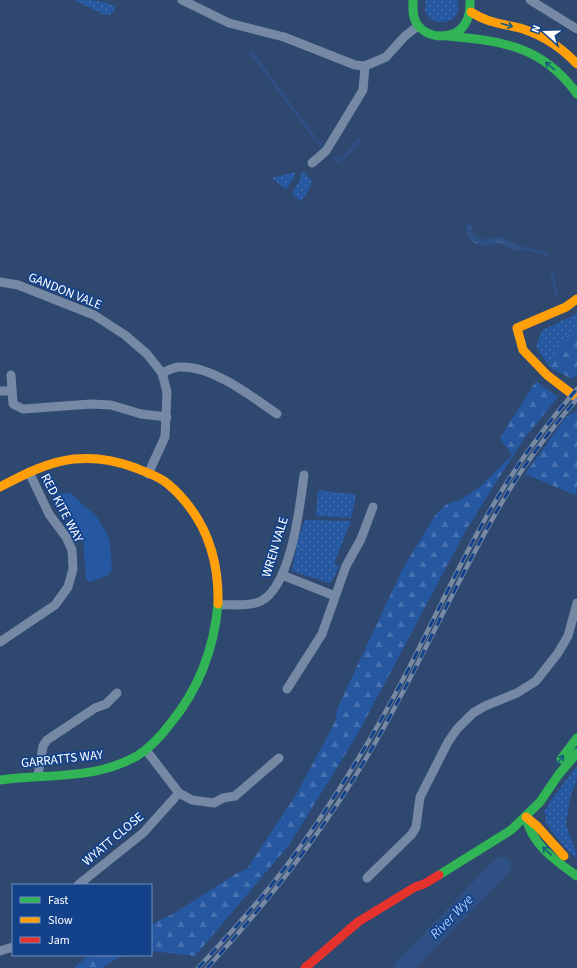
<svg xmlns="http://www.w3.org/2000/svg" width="577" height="968" viewBox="0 0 577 968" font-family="'Source Sans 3',sans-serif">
<defs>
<pattern id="grass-dots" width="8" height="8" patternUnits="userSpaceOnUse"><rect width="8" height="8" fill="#2658a2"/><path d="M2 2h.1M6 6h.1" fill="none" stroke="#4771b0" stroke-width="1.8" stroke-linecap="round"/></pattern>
<pattern id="forest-firs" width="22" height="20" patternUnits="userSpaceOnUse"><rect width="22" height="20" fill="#2658a2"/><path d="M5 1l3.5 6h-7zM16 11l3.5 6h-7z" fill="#4771b0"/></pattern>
<pattern id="water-ripples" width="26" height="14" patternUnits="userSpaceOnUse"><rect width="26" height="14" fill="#2e5085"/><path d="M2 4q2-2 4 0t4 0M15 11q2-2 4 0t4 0" fill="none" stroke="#4d6a97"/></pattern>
</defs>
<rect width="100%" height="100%" fill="#2e4870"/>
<!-- grass -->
<g fill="url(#grass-dots)">
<path d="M 74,0 C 86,0 107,0 115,7 L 114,11 L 109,15 L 105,15 Z"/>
<path d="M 426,0 L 457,0 C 467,29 417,30 426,0 Z"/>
<path d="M 295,172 L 294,178 L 286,189 L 272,178 Z"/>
<path d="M 302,172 L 306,174 L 308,178 L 311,178 C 313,187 306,194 301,201 L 292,194 L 299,182 Z"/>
<path d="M 577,312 L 577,325 L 564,340 L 559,339 L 551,368 L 536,347 L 540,335 L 543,330 L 574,315 Z"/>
<path d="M 318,490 L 356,495 L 351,518 L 316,516 Z"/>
<path d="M 305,520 L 351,521 L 334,564 L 339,566 L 332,581 L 329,583 L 292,571 L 298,539 Z"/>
<path d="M 577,766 L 577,779 L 570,798 L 566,825 L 577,855 L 577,858 L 567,850 L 544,821 L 546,821 L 546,814 L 543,814 L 551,800 Z"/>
</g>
<!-- forest -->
<g fill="url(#forest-firs)">
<path d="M 577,325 L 577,374 L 572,379 L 551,368 L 559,338 L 564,340 Z"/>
<path d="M 536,381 L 558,397 L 523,440 L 466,530 L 356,737 L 289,845 L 195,956 L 151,951 L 151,924 L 171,915 L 239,872 L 247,869 L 296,795 L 335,722 L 338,707 L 403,568 L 436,514 L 447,504 L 462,499 L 481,486 L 512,455 L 500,438 Z"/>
<path d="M 577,411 L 577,490 L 575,495 L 525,474 L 566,417 Z"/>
<path d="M 89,955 L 125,955 L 114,960 L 102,968 L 74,968 Z"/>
</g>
<!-- green -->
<path fill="#2658a2" d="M 63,493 L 70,493 L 96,516 L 107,533 L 110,544 L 112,571 L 107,576 L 89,582 L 86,579 L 83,540 L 66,512 L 57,494 Z"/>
<!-- water -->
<path fill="url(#water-ripples)" d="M 466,223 L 471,225 L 474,235 C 489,243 484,238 498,237 C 504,237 515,244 521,246 L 520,251 C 513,249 505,245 498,244 C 493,244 488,247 483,246 C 471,245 464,234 466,223 Z"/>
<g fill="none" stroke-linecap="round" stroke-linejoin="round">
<!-- stream -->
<g stroke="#2e5085" stroke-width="3">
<path d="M 251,52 L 314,137 L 322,145"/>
<path d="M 335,158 L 338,161 L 346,156 L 359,140"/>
<path d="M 521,248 L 547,254 L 547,255"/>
<path d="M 552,272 L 556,295"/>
</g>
<!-- river -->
<path stroke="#2e5085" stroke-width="19" d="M 403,968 L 502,866"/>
<!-- street -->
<g stroke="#7589a4" stroke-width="9">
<path d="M 182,0 L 229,23 L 284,37 L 355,65 L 365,66"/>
<path d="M 530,0 L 577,29"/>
<path d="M 312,163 L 326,151 L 363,90 L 365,66 L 386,57 L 405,36 L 418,26"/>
<path d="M 0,282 L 18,285 L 94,315 L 125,335 L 147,354 L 162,373 L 167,392 L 165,437 L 148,474"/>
<path d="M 162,373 C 167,371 174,367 179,367 C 212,365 251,396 277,414"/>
<path d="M 11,375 L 13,404 L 23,409 L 91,404 L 111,405 L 141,414 L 167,417"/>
<path d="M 0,391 L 12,391"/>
<path d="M 282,575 L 335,596"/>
<path d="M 218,605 C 231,604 249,607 261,601 C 291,586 300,506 304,475"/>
<path d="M 0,642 L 55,605 L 68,587 L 73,569 L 72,550 L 66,537 L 49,514 L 29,472"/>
<path d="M 287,689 L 322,634 L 346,566 L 361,539 L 373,507"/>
<path d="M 146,750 L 179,793 L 192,800 L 214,803 L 223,798 L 235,796 L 279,758"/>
<path d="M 38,775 L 43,746 L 47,740 L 95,708 L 106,704 L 117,693"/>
<path d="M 367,878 L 412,834 L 416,827 L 420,797 L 448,742 L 457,729 L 473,713 L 485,706 L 517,693 L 536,681 L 558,653 L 568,636 L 577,603"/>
<path d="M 78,885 L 143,833 L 179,793"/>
<path d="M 0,951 L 13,947"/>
</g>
<!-- fast -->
<g stroke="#30b455" stroke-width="9">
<path d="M 413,0 C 413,8 412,17 417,24 C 428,40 455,40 465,24 C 470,16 470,9 470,0"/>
<path d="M 448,36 C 502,41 543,46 577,94"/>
<path d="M 561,759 L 577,738"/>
<path d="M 0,780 C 33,775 68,778 100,770 C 113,767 126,762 137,756 C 150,748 161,736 170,724 C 199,689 214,649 218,604"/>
<path d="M 526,817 C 531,844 556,861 577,876"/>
<path d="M 439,875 L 511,830 L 540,802 L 559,774 L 577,753"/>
</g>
<!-- slow -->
<g stroke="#ff9f0a" stroke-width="9">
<path d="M 471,12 C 487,23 505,24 523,29 C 544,36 562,48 577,64"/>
<path d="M 577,299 L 566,307 L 517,328 L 523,350 L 547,375 L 577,398"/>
<path d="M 0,487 C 23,475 47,462 74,459 C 94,457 114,460 133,467 C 143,471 155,475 164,481 C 171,486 178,493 184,500 C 209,529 219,565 218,604"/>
<path d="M 526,817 L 537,826 L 564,856"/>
</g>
<!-- jam -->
<path stroke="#e5322d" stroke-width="9" d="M 305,968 L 358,922 L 415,887 L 424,884 L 439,875"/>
<!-- rail casing -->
<g stroke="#7889a3" stroke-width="4.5">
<g id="rail">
<path d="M 198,968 C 229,935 260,901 287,865 C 322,818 353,769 382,718 C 425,643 458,561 504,487 C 526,452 550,420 577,389"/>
<path d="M 207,968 C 277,893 339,810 388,720 C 429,645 464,566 508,492 C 528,459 552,428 577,399"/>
</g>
</g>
<!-- rail -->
<use href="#rail" stroke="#13428b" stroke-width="3" stroke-dasharray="9" stroke-linecap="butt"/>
</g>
<!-- one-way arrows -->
<defs><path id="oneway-shaft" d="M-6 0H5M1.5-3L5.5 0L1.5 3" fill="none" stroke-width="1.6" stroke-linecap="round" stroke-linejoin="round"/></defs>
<g stroke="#1a5e7e">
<use href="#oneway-shaft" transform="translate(507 25) rotate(15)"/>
<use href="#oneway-shaft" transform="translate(550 66) rotate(-141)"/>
<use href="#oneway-shaft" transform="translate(560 760) rotate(-53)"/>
<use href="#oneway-shaft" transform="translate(547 851) rotate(-136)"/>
</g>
<g text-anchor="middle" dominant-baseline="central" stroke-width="3.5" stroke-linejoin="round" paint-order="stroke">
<!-- street labels -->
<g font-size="13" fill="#fff" stroke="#13428b">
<text transform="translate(65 291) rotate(22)">GANDON VALE</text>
<text transform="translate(62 508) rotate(62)">RED KITE WAY</text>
<text transform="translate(275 547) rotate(-73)">WREN VALE</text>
<text transform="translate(62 759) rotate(-6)">GARRATTS WAY</text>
<text transform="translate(113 839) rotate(-40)">WYATT CLOSE</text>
</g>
<!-- water labels -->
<g font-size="14" font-style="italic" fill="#a6c8f8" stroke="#13428b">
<text transform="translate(452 917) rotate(-46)">River Wye</text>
</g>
</g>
<!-- legend -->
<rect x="12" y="884" width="140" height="72" fill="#13428b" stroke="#718eb9"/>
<rect x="20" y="897" width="20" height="6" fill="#30b455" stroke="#718eb9"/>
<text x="48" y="904" font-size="12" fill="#ffffff">Fast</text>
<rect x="20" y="917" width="20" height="6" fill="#ff9f0a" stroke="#718eb9"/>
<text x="48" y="924" font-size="12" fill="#ffffff">Slow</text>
<rect x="20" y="937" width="20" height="6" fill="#e5322d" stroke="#718eb9"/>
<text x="48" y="944" font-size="12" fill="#ffffff">Jam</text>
<!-- north arrow -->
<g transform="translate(545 32) rotate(290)" stroke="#13428b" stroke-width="3" paint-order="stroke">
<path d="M0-3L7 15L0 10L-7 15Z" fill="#ffffff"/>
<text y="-6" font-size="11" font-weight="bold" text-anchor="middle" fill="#ffffff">N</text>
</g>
</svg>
